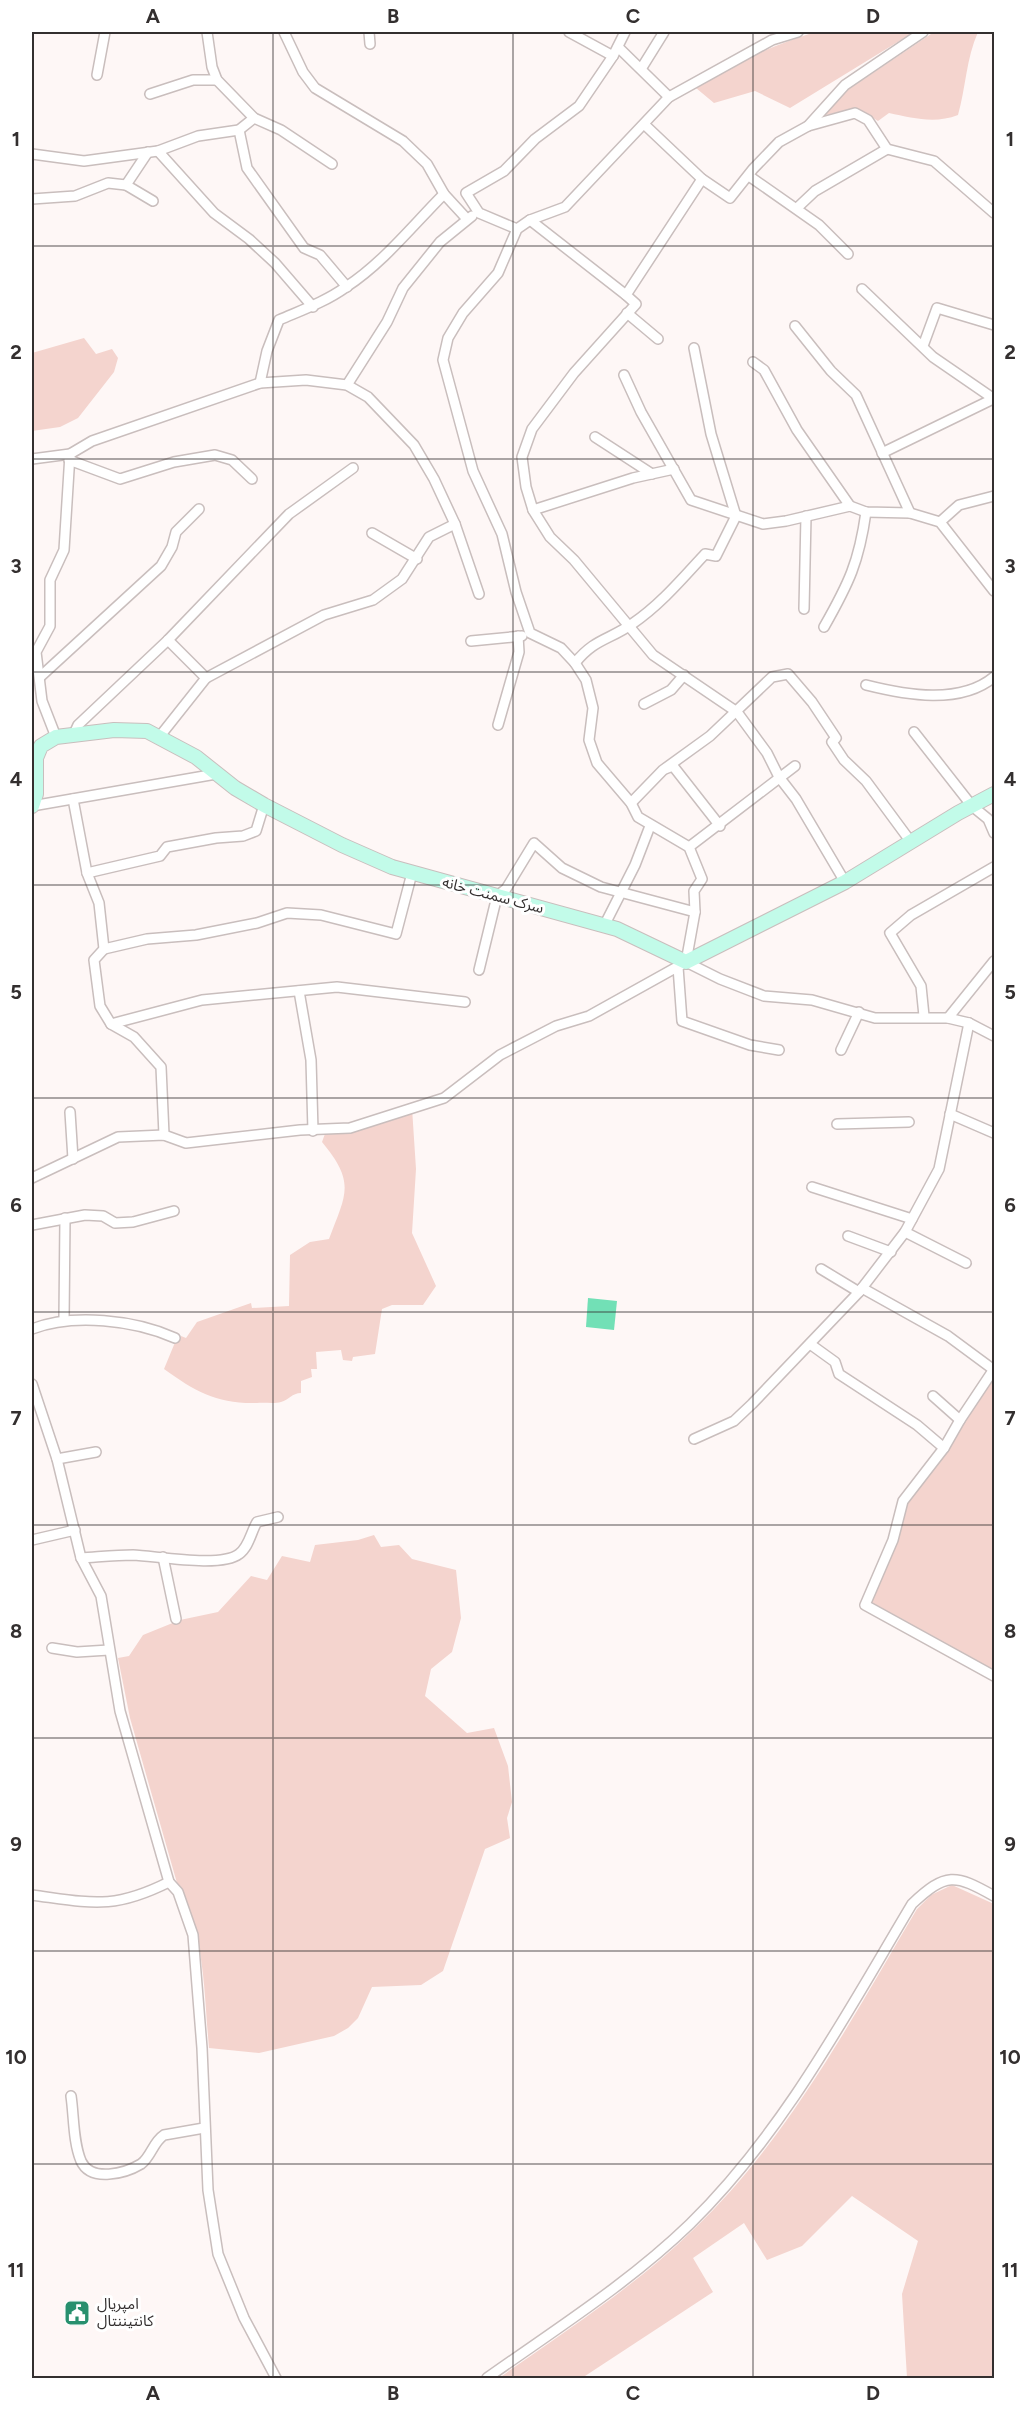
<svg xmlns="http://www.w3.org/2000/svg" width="1026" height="2410" viewBox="0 0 1026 2410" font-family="Figtree,'Noto Sans Arabic',sans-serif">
<rect width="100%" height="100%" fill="#fef7f6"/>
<!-- green -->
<g fill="#f4d4ce">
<path d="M 815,32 L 914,32 L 790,108 L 755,91 L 714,103 L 696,88 C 732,62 773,46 815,32 Z"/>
<path d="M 934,32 L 978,32 C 966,59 966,87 958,115 C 935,124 912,118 889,113 L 878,121 L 857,108 L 821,116 L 846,91 Z"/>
<path d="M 84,338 L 96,354 L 112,349 L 118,358 L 114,372 L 78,418 L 60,427 L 32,431 L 32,353 Z"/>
<path d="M 412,1108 L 416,1169 L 412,1233 L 436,1286 L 423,1305 L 392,1305 L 382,1309 L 375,1354 L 353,1357 L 352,1361 L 343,1360 L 341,1350 L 316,1352 L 317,1369 L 311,1369 L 312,1377 L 301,1381 L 301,1393 C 292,1393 289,1400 281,1402 C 274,1404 264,1402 257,1403 C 217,1404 196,1392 164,1369 L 176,1340 L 179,1341 L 181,1336 L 186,1338 L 197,1322 L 251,1303 L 252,1308 L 289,1306 L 290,1255 L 310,1242 L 329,1239 C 346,1194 356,1183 322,1142 L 326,1131 Z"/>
<path d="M 994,1369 L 994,1676 L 865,1605 L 899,1510 Z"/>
<path d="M 374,1535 L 381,1547 L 399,1545 L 412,1559 L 456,1570 L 461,1618 L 452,1652 L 431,1669 L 425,1696 L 467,1733 L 494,1728 L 508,1766 L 512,1802 L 507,1818 L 510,1838 L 485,1849 L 443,1971 L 421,1985 L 372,1987 L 358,2018 L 348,2028 L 334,2036 L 259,2053 L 209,2048 C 204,1991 205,1933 177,1883 L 130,1718 L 118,1658 L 129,1656 L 143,1635 L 180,1620 L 218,1612 L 251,1576 L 267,1580 L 282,1556 L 310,1562 L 315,1545 L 358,1540 Z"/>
<path d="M 952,1885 L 994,1904 L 994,2378 L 907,2378 L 902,2294 L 918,2241 L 852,2196 L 802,2246 L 767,2260 L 744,2223 L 693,2258 L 713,2292 L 582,2378 L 499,2378 C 565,2331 636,2286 694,2229 C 789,2138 851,2020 917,1909 L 931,1895 Z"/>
</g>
<!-- water -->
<path fill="#72e0b6" d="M 588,1298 L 617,1301 L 614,1330 L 586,1327 Z"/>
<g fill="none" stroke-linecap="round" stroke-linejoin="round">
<!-- street casing -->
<g stroke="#c9bebd" stroke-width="12">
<g id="street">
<path d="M 207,32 L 212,67 L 217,80 L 254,118 L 281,130 L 332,164"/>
<path d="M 284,32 L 303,72 L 315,88 L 403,141 L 427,164 L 444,194 L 467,219"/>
<path d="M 369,32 L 370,44"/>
<path d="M 569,32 L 613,56"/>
<path d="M 618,47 L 669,97"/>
<path d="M 641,69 L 664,32"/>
<path d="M 97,75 L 105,32"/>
<path d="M 150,94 L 193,80 L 217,80"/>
<path d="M 645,125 L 702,179 L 730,198 L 753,169 L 779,142 L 808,126 L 845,85 L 923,32"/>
<path d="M 808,126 L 855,113 L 868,120 L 887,149 L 934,161 L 994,213"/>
<path d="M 239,130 L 247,168 L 304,248 L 320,255 L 347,287"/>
<path d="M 158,151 L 214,213 L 249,239 L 275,263 L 313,307"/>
<path d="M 148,152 L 126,185 L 153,201"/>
<path d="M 32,154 L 84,161 L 158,151 L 198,136 L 239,130 L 254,118"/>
<path d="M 749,176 L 819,225 L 848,254"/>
<path d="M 702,179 L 626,295 L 636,304 L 574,373 L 532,429 L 522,457 L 526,487 L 533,510 L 550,537 L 574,560 L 653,655 L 737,712 L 767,753 L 779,777 L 796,799 L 845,882"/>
<path d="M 32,199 L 75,196 L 108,183 L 126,185"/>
<path d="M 797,208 L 815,191 L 887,149"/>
<path d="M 530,220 L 626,295"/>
<path d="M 517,229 L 479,213 L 466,193 L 504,171 L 535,139 L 579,106 L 613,56 L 625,32"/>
<path d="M 862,289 L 933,357 L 994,399"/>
<path d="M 627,313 L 658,339"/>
<path d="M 795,326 L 831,371 L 856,395 L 910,513"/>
<path d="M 923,346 L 937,308 L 994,325"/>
<path d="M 753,362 L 764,370 L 797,430 L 850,506"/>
<path d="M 624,375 L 641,412 L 691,500 L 763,524 L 786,521 L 850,506 L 866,512 L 910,513 L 940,522 L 994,591"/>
<path d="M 260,383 L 267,351 L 279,320 C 302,310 325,302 346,287 C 383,263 413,225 444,194"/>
<path d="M 347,385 L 387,322 L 403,288 L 440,242 L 472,216"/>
<path d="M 595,437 L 652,474"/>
<path d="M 882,453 L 993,399"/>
<path d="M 32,459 L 70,454 L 92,441 L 260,383 L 306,380 L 347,385 L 368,397 L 414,445 L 434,479 L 455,524 L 479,594"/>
<path d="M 69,460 L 120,479 L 174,462 L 215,455 L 232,460 L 252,479"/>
<path d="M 533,510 L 633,478 L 674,469"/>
<path d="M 940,522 L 959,505 L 994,496"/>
<path d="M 372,533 L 417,559"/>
<path d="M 804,609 L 806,516"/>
<path d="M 824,627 C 849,583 859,562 866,512"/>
<path d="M 168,640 L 206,678 L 324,615 L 373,600 L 402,579 L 429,537 L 455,524"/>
<path d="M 471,641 L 522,636"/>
<path d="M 575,663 C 594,639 609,640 632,624 C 660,605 682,579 705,554 L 716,556 L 736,516 L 711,434 L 694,348"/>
<path d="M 40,677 L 161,566 L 172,547 L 176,532 L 199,509"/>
<path d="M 866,685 C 906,695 960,705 994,677"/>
<path d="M 644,704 L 671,690 L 684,675"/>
<path d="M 498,725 L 519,652 L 518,636"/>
<path d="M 914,732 L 972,806 L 988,819 L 994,833"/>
<path d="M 73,736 L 78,725 L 168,640 L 289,514 L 353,468"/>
<path d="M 160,736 L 206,678"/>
<path d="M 56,737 L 42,701 L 36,652 L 50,626 L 50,580 L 64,550 L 70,454"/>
<path d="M 665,769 L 673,766 L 720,826"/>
<path d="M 73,799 L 87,873 L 99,903 L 104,949 L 94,960 L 100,1006 L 111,1024 L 134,1037 L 161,1067 L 164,1135"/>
<path d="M 631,803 L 663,770 L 710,736 L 772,677 L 788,674 L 812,702 L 836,738 L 832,742 L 844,760 L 866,781 L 911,842"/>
<path d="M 32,806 L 216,774"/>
<path d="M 689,847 L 795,766"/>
<path d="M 87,873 L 160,856 L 167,847 L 216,838 L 243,836 L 256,831 L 264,805"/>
<path d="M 604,926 L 635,865 L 650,826"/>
<path d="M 104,949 L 147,939 L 196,935 L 257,923 L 287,913 L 321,915 L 396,934 L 412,873"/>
<path d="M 686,962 L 720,979 L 764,996 L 812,1000 L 875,1018 L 948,1018 L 969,1023 L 994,1036"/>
<path d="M 678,967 L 682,1021 L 750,1045 L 779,1050"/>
<path d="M 479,970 L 497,896 L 506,889 L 534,843 L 562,868 L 601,887 L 695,912"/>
<path d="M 299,991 L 311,1060 L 313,1131"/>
<path d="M 924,1016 L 921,986 L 890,933 L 911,915 L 994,867"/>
<path d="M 948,1018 L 994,961"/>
<path d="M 111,1024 L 202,1000 L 337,987 L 465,1002"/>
<path d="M 841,1050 L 859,1012"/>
<path d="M 70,1112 L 73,1159"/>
<path d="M 950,1114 L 994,1133"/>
<path d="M 837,1124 L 909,1122"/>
<path d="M 32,1178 L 118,1137 L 164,1135 L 186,1143 L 300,1130 L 350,1128 L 444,1098 L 500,1055 L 556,1026 L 589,1016 L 686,962 L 695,912 L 694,891 L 702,879 L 689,847 L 638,817 L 631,803 L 597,763 L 589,740 L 593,708 L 586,680 L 575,663 L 561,648 L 530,633 L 516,592 L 502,534 L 473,471 L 443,360 L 448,338 L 463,313 L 498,273 L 517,229 L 530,220 L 565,207 L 669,97 L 772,40 L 798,32"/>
<path d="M 812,1187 L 912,1219"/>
<path d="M 32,1225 L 85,1215 L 103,1216 L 115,1223 L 133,1222 L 174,1211"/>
<path d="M 905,1232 L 966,1263"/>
<path d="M 848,1236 L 891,1252"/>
<path d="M 821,1269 L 859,1292"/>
<path d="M 862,1288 L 948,1336 L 994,1370"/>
<path d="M 64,1320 L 65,1218"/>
<path d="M 32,1329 C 73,1313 135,1320 175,1338"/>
<path d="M 810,1344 L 835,1362 L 839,1374 L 917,1425 L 944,1448"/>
<path d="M 994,1369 L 960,1420 L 944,1448 L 903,1501 L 893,1540 L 865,1605 L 994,1676"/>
<path d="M 32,1384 L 57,1459 L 81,1558 L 101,1596 L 120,1711 L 169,1882 L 178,1892 L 193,1935 L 202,2048 L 208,2190 L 218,2254 L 244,2318 L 276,2378"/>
<path d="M 933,1396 L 960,1420"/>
<path d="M 694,1439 L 734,1421 L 752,1404 L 859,1292 L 905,1232 L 939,1169 L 969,1023"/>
<path d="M 57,1459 L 96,1452"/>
<path d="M 32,1540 L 75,1530"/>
<path d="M 163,1557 L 176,1619"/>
<path d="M 81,1558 C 98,1557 116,1555 133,1555 C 157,1556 221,1568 239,1554 C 249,1547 251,1532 257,1522 L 278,1517"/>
<path d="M 52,1648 L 77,1652 L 109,1650"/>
<path d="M 32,1895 C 92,1903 113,1910 169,1882"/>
<path d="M 71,2096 C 74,2116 73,2142 81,2161 C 91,2183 126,2173 141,2164 C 151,2157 153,2142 164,2135 L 204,2128"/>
<path d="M 487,2378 C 556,2329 629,2283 690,2224 C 783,2133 845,2016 912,1904 C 946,1872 955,1874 994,1896"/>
</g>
</g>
<!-- secondary casing -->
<g stroke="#c9bebd" stroke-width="16">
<path id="secondary" d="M 32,806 L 36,794 L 36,758 L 41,746 L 56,737 L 114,730 L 147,731 L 196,757 L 235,788 L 264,805 L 342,845 L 392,867 L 617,929 L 686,962 L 845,882 L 958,813 L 994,794"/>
</g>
<!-- street -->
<use href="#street" stroke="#fff" stroke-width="9"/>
<!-- secondary -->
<use href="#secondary" stroke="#c2fbe9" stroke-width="14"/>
</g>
<!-- grid -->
<path fill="none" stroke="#332f2f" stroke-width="1.5" stroke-opacity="0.55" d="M 273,32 L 273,2378M 513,32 L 513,2378M 753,32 L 753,2378M 32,246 L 994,246M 32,459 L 994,459M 32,672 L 994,672M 32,885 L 994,885M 32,1098 L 994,1098M 32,1312 L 994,1312M 32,1525 L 994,1525M 32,1738 L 994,1738M 32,1951 L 994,1951M 32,2164 L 994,2164"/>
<!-- icons -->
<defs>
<g id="civic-square" transform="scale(1.35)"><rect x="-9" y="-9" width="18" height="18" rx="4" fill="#27906e" stroke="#fff"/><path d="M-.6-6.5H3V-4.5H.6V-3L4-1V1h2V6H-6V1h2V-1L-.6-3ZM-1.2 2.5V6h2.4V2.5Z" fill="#fff"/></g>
</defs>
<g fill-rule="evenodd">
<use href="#civic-square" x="77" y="2313"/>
</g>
<g text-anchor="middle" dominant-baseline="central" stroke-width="6" stroke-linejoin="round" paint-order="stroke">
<!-- street labels -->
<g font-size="15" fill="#332f2f" stroke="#fff">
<text transform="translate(493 895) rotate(15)">سرک سمنت خانه</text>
</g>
<!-- poi labels -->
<g font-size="15" fill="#332f2f" stroke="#fff" text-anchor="start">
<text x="97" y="2304">امپریال<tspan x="97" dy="17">کانتیننتال</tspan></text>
</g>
</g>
<!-- border -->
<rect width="1026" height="2410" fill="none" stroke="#ffffff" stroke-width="66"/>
<rect x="33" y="33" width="960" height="2344" fill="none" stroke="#332f2f" stroke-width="2"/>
<g font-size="20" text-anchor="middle" font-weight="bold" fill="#332f2f">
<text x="153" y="23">A</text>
<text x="393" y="23">B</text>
<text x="633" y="23">C</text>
<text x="873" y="23">D</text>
<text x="16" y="146">1</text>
<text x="1010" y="146">1</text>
<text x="16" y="359">2</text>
<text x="1010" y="359">2</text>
<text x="16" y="573">3</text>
<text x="1010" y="573">3</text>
<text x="16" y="786">4</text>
<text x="1010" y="786">4</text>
<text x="16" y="999">5</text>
<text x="1010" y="999">5</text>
<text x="16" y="1212">6</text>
<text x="1010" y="1212">6</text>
<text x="16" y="1425">7</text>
<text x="1010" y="1425">7</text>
<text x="16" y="1638">8</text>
<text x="1010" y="1638">8</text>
<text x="16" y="1851">9</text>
<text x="1010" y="1851">9</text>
<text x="16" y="2064">10</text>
<text x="1010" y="2064">10</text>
<text x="16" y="2277">11</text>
<text x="1010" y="2277">11</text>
<text x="153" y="2400">A</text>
<text x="393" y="2400">B</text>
<text x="633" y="2400">C</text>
<text x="873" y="2400">D</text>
</g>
</svg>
